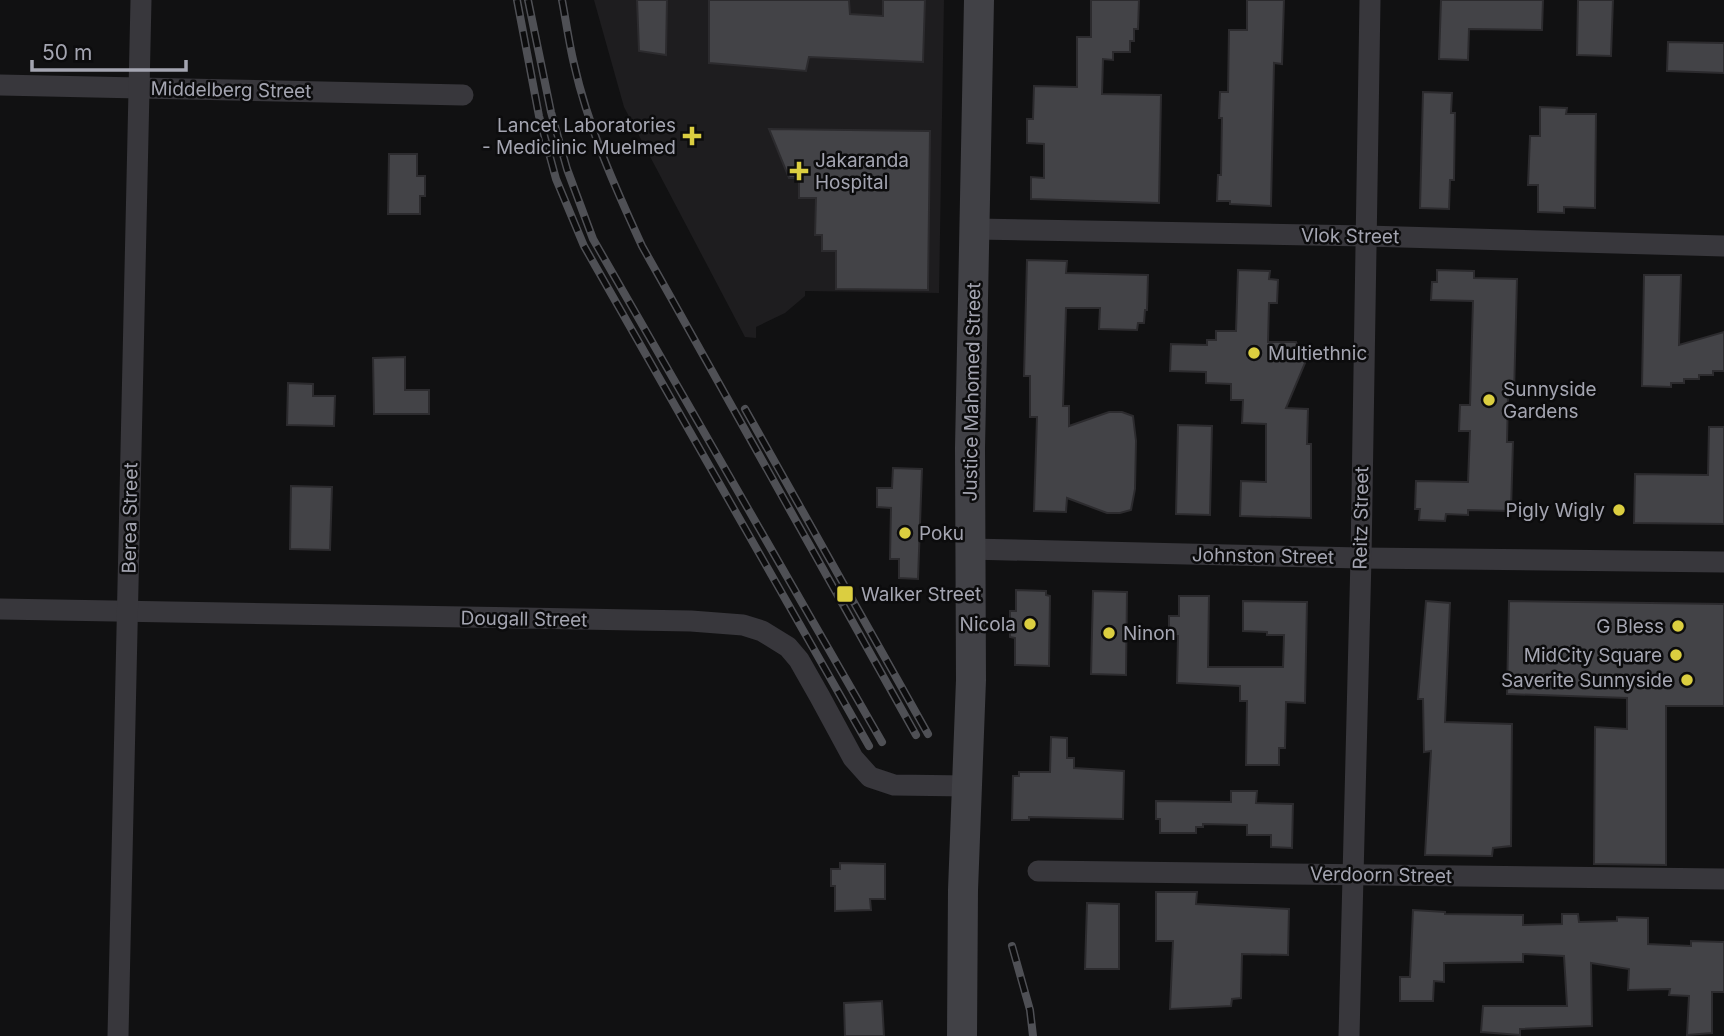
<svg xmlns="http://www.w3.org/2000/svg" width="1724" height="1036" viewBox="0 0 1724 1036" font-family="Inter,sans-serif">
<rect width="100%" height="100%" fill="#111112"/>
<!-- built -->
<path fill="#1e1d1f" d="M 594,0 L 944,0 L 939,293 L 805,291 L 805,296 L 785,313 L 756,327 L 756,338 L 745,337 L 624,107 Z"/>
<!-- building -->
<g fill="#434347" stroke="#2c2b2e" stroke-width="2">
<path d="M 637,0 L 667,0 L 666,55 L 639,51 Z"/>
<path d="M 709,0 L 849,0 L 850,14 L 883,16 L 883,0 L 925,0 L 923,62 L 809,57 L 806,71 L 709,63 Z"/>
<path d="M 1091,0 L 1139,0 L 1138,29 L 1134,29 L 1134,41 L 1130,41 L 1130,52 L 1113,52 L 1113,60 L 1103,59 L 1102,94 L 1161,95 L 1159,203 L 1031,199 L 1031,177 L 1044,178 L 1044,144 L 1027,143 L 1027,119 L 1033,119 L 1034,86 L 1077,87 L 1077,37 L 1091,37 Z"/>
<path d="M 1247,0 L 1284,0 L 1282,64 L 1274,63 L 1271,206 L 1230,204 L 1230,201 L 1217,201 L 1218,175 L 1221,175 L 1222,118 L 1219,118 L 1220,92 L 1228,92 L 1229,30 L 1247,30 Z"/>
<path d="M 1441,0 L 1543,0 L 1542,30 L 1469,29 L 1468,60 L 1439,59 Z"/>
<path d="M 1578,0 L 1613,0 L 1611,56 L 1577,55 Z"/>
<path d="M 1668,42 L 1724,43 L 1724,73 L 1667,71 Z"/>
<path d="M 1423,92 L 1452,93 L 1451,113 L 1455,113 L 1454,180 L 1450,180 L 1449,209 L 1420,208 Z"/>
<path d="M 1540,107 L 1567,108 L 1566,114 L 1596,114 L 1595,208 L 1564,207 L 1564,213 L 1538,212 L 1538,185 L 1528,185 L 1530,136 L 1540,136 Z"/>
<path d="M 769,129 L 930,131 L 928,290 L 836,289 L 836,251 L 822,251 L 822,235 L 815,235 L 816,198 L 799,198 L 799,178 L 789,178 Z"/>
<path d="M 389,154 L 417,154 L 417,176 L 425,176 L 425,196 L 420,196 L 420,214 L 388,214 Z"/>
<path d="M 1027,260 L 1067,261 L 1066,273 L 1148,275 L 1147,310 L 1145,310 L 1144,323 L 1138,323 L 1137,330 L 1099,329 L 1100,308 L 1066,308 L 1063,406 L 1069,406 L 1069,426 L 1109,412 L 1122,412 L 1133,416 L 1136,441 L 1135,489 L 1131,510 L 1120,513 L 1107,513 L 1067,498 L 1066,512 L 1034,511 L 1037,417 L 1030,417 L 1030,376 L 1024,376 Z"/>
<path d="M 1238,270 L 1270,271 L 1269,279 L 1278,280 L 1277,303 L 1269,303 L 1268,342 L 1296,342 L 1305,363 L 1286,408 L 1308,409 L 1307,444 L 1311,444 L 1311,518 L 1240,516 L 1241,481 L 1266,482 L 1266,424 L 1242,423 L 1243,400 L 1231,400 L 1231,384 L 1206,383 L 1206,372 L 1170,371 L 1171,344 L 1207,345 L 1207,340 L 1216,340 L 1216,331 L 1236,331 Z"/>
<path d="M 1437,270 L 1474,271 L 1474,278 L 1517,279 L 1514,395 L 1508,395 L 1507,442 L 1513,442 L 1511,511 L 1468,510 L 1468,515 L 1446,514 L 1445,521 L 1419,520 L 1420,509 L 1415,509 L 1416,481 L 1468,482 L 1470,431 L 1459,431 L 1460,405 L 1470,405 L 1473,301 L 1431,300 L 1432,282 L 1437,282 Z"/>
<path d="M 1644,275 L 1681,275 L 1679,345 L 1724,332 L 1724,371 L 1713,371 L 1713,375 L 1699,375 L 1699,379 L 1684,379 L 1684,383 L 1671,383 L 1671,387 L 1642,386 Z"/>
<path d="M 405,357 L 405,390 L 429,390 L 429,414 L 374,414 L 373,358 Z"/>
<path d="M 288,383 L 313,384 L 313,396 L 335,396 L 334,426 L 287,425 Z"/>
<path d="M 1178,425 L 1212,426 L 1210,515 L 1176,514 Z"/>
<path d="M 1709,427 L 1724,427 L 1724,524 L 1634,523 L 1635,474 L 1708,475 Z"/>
<path d="M 893,468 L 922,469 L 918,579 L 899,578 L 899,559 L 890,559 L 891,508 L 877,507 L 877,488 L 892,488 Z"/>
<path d="M 291,486 L 332,487 L 330,550 L 290,549 Z"/>
<path d="M 1016,590 L 1046,591 L 1046,595 L 1050,596 L 1049,666 L 1015,665 L 1015,638 L 1010,637 L 1010,611 L 1016,611 Z"/>
<path d="M 1093,591 L 1127,592 L 1126,675 L 1091,674 Z"/>
<path d="M 1179,596 L 1209,596 L 1208,667 L 1283,667 L 1284,635 L 1267,635 L 1267,632 L 1243,631 L 1243,601 L 1307,602 L 1305,703 L 1286,702 L 1285,748 L 1279,748 L 1279,765 L 1246,765 L 1247,701 L 1240,701 L 1240,686 L 1177,683 L 1178,636 L 1169,636 L 1169,616 L 1179,616 Z"/>
<path d="M 1426,601 L 1450,603 L 1445,722 L 1512,724 L 1511,846 L 1493,848 L 1492,856 L 1425,855 L 1431,751 L 1424,752 L 1423,699 L 1418,699 Z"/>
<path d="M 1509,601 L 1724,604 L 1724,706 L 1666,706 L 1666,865 L 1594,864 L 1595,727 L 1627,729 L 1627,698 L 1507,694 Z"/>
<path d="M 1051,737 L 1067,738 L 1067,758 L 1074,758 L 1074,768 L 1124,771 L 1123,819 L 1029,817 L 1029,820 L 1012,820 L 1013,776 L 1019,776 L 1019,772 L 1050,772 Z"/>
<path d="M 1231,791 L 1257,791 L 1256,803 L 1293,804 L 1292,848 L 1271,847 L 1271,835 L 1247,835 L 1247,825 L 1203,824 L 1203,827 L 1196,827 L 1196,833 L 1160,833 L 1160,819 L 1156,819 L 1156,801 L 1231,802 Z"/>
<path d="M 840,863 L 885,864 L 885,899 L 870,899 L 871,910 L 835,911 L 835,886 L 831,886 L 831,869 L 840,869 Z"/>
<path d="M 1156,892 L 1197,892 L 1196,904 L 1289,909 L 1288,955 L 1242,954 L 1241,998 L 1232,999 L 1231,1006 L 1170,1009 L 1173,941 L 1156,941 Z"/>
<path d="M 1087,903 L 1119,904 L 1119,969 L 1085,969 Z"/>
<path d="M 1413,910 L 1445,912 L 1445,914 L 1523,915 L 1523,925 L 1562,924 L 1562,914 L 1578,914 L 1579,922 L 1617,921 L 1617,917 L 1648,918 L 1648,944 L 1691,946 L 1691,941 L 1724,942 L 1724,992 L 1712,992 L 1712,1033 L 1687,1035 L 1689,996 L 1669,995 L 1670,989 L 1628,990 L 1629,969 L 1591,963 L 1592,1026 L 1520,1029 L 1520,1035 L 1481,1032 L 1483,1006 L 1567,1006 L 1564,956 L 1523,954 L 1523,962 L 1444,963 L 1444,982 L 1434,981 L 1433,1001 L 1400,1001 L 1400,977 L 1410,977 Z"/>
<path d="M 882,1001 L 884,1036 L 845,1036 L 844,1003 Z"/>
</g>
<g fill="none" stroke-linecap="round" stroke-linejoin="round">
<!-- street -->
<g stroke="#38373c" stroke-width="21">
<path d="M 0,85 L 463,95"/>
<path d="M 976,229 L 1366,236 L 1724,246"/>
<path d="M 969,549 L 1361,558 L 1724,562"/>
<path d="M 0,609 L 691,621 L 743,625 L 762,631 L 788,647 L 799,660 L 820,697 L 853,758 L 870,777 L 894,785 L 968,786"/>
<path d="M 1038,871 L 1724,879"/>
<path d="M 118,1036 L 141,0"/>
<path d="M 1349,1036 L 1361,558 L 1370,0"/>
</g>
<!-- secondary -->
<path stroke="#414146" stroke-width="30" d="M 962,1036 L 963,890 L 971,680 L 970,448 L 979,0"/>
<!-- rail casing -->
<g stroke="#4f5055" stroke-width="8">
<g id="rail">
<path d="M 517,0 L 539,116 L 556,179 L 584,246 L 869,746"/>
<path d="M 528,0 L 551,112 L 567,169 L 593,239 L 882,742"/>
<path d="M 562,0 C 566,21 569,43 574,64 C 588,127 615,187 642,246 L 916,735"/>
<path d="M 745,409 L 928,734"/>
<path d="M 1012,946 L 1030,1010 L 1033,1036"/>
</g>
</g>
<!-- rail -->
<use href="#rail" stroke="#0c0c0d" stroke-width="5" stroke-dasharray="16" stroke-linecap="butt"/>
</g>
<!-- markers -->
<g fill="#dbce40" stroke="#0c0c0d" stroke-width="2.5">
<path d="M688.5 125.5h7v7h7v7h-7v7h-7v-7h-7v-7h7z"/>
<path d="M795.5 160.5h7v7h7v7h-7v7h-7v-7h-7v-7h7z"/>
<circle cx="1254" cy="353" r="7"/>
<circle cx="1489" cy="400" r="7"/>
<circle cx="1619" cy="510" r="7"/>
<circle cx="905" cy="533" r="7"/>
<rect x="836" y="585" width="18" height="18" rx="3.5"/>
<circle cx="1030" cy="624" r="7"/>
<circle cx="1678" cy="626" r="7"/>
<circle cx="1109" cy="633" r="7"/>
<circle cx="1676" cy="655" r="7"/>
<circle cx="1687" cy="680" r="7"/>
</g>
<g text-anchor="middle" dominant-baseline="central" stroke-width="5" stroke-linejoin="round" paint-order="stroke">
<!-- street labels -->
<g font-size="19" fill="#a4a5b1" stroke="#0c0c0d">
<text transform="translate(231 90) rotate(1)">Middelberg Street</text>
<text transform="translate(1350 236) rotate(1)">Vlok Street</text>
<text transform="translate(972 392) rotate(-89)">Justice Mahomed Street</text>
<text transform="translate(130 518) rotate(-89)">Berea Street</text>
<text transform="translate(1361 518) rotate(-89)">Reitz Street</text>
<text transform="translate(1263 556) rotate(1)">Johnston Street</text>
<text transform="translate(524 619) rotate(1)">Dougall Street</text>
<text transform="translate(1381 875) rotate(1)">Verdoorn Street</text>
</g>
<!-- poi labels -->
<g font-size="19" fill="#a4a5b1" stroke="#0c0c0d" text-anchor="end">
<text x="676" y="125">Lancet Laboratories<tspan x="676" dy="22">- Mediclinic Muelmed</tspan></text>
<text x="815" y="160" text-anchor="start">Jakaranda<tspan x="815" dy="22">Hospital</tspan></text>
<text x="1268" y="353" text-anchor="start">Multiethnic</text>
<text x="1503" y="389" text-anchor="start">Sunnyside<tspan x="1503" dy="22">Gardens</tspan></text>
<text x="1605" y="510">Pigly Wigly</text>
<text x="919" y="533" text-anchor="start">Poku</text>
<text x="861" y="594" text-anchor="start">Walker Street</text>
<text x="1016" y="624">Nicola</text>
<text x="1664" y="626">G Bless</text>
<text x="1123" y="633" text-anchor="start">Ninon</text>
<text x="1662" y="655">MidCity Square</text>
<text x="1673" y="680">Saverite Sunnyside</text>
</g>
</g>
<!-- scale -->
<path d="M32 60v10h154v-10" fill="none" stroke="#a4a5b1" stroke-width="3.5"/>
<text x="42" y="60" font-size="21" fill="#a4a5b1" stroke="#0c0c0d" stroke-width="5" paint-order="stroke">50 m</text>
</svg>
